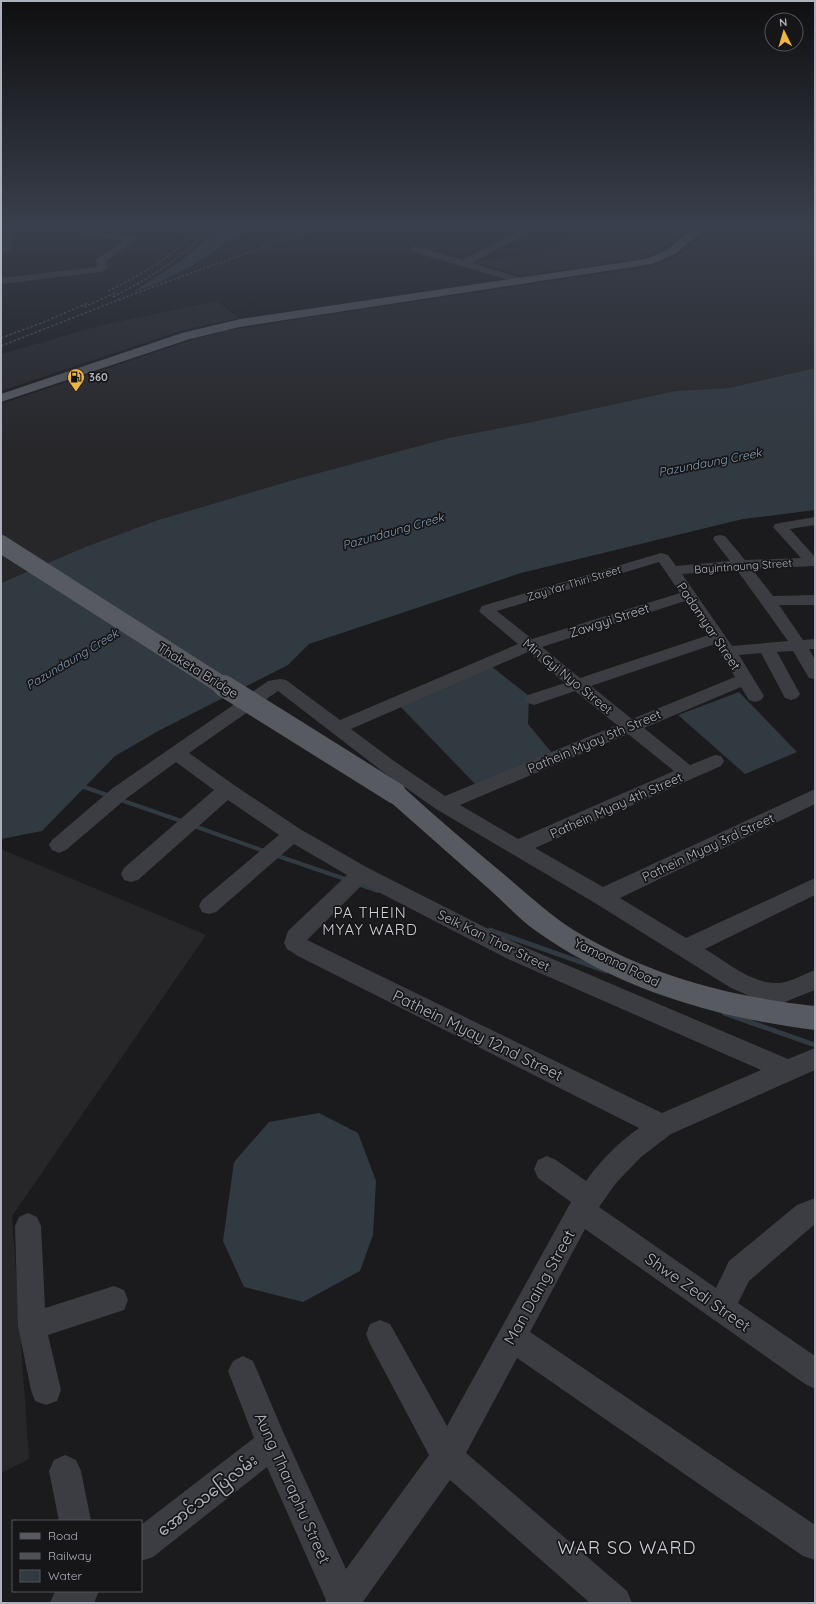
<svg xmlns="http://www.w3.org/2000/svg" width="816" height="1604" viewBox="0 0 816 1604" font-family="Quicksand,'Noto Sans Myanmar',sans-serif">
<rect width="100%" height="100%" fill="#1b1b1d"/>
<!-- built -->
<g fill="#27272a">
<path d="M 594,226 L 691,226 L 659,250 L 637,259 L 521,275 L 474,262 L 542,253 Z"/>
<path d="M 717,226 L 815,226 L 815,368 L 729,388 L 675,391 L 532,422 L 448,438 L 300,478 L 158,520 L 85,547 L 1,583 L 1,404 L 195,339 L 225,331 L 311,317 L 649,267 L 664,263 L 678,256 Z"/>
<path d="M 217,301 L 238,318 L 180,331 L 1,391 L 1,354 L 102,325 Z"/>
<path d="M 1,849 L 206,935 L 12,1216 L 29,1459 L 1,1473 Z"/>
</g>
<!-- water -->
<g fill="#313a41">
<path d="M 218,226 L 258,226 L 232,238 L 208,256 L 186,269 L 155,284 L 133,292 C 163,272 196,255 218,226 Z"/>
<path d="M 815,368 L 815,510 L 743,519 L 521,573 L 309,644 L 288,665 L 160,730 L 115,756 L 42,831 L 1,839 L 1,583 L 85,547 L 158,520 L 300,478 L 448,438 L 532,422 L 675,391 L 729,388 Z"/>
<path d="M 491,666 L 529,696 L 528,724 L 552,753 L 477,786 L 397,703 Z"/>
<path d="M 739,692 L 797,752 L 745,774 L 678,715 Z"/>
<path d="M 319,1113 L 358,1133 L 376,1181 L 373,1235 L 360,1271 L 303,1302 L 244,1287 L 223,1241 L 234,1162 L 269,1122 Z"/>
</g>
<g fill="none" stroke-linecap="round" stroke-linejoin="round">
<!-- stream-far2 -->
<path stroke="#313a41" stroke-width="2" d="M 180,234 L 187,226"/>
<!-- stream-far1 -->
<g stroke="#313a41" stroke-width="4">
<path d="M 81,786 L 110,796"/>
<path d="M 118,799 L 184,822"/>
<path d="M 194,826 L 267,852"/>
<path d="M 275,855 L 348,880"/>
<path d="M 358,884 L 378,891"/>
</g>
<!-- stream -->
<g stroke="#313a41" stroke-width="5">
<path d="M 490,930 L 606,971"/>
<path d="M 724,1013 L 815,1045"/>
</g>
<!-- minor -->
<g fill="#3c3d42" fill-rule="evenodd">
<path d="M 6,226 L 14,226 L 11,249 L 10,251 L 1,253 Z"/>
<path d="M 529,226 L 540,226 L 472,263 L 525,279 L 527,281 L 525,283 L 522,284 L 410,251 L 409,249 L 413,246 L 463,260 Z"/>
<path d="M 85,230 L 132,236 L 136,239 L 106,261 L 108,268 L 101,272 L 1,284 L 1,278 L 96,267 L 98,267 L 96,260 L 98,258 L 124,241 L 82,235 L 81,233 Z"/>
<path d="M 815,517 L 815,525 L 790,529 L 815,557 L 815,566 L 752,569 L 773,596 L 815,595 L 815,605 L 779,605 L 803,640 L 815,639 L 815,649 L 809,649 L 815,660 L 815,679 L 809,678 L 793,651 L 777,652 L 800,694 L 797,698 L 791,700 L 785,698 L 761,653 L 739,655 L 764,696 L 761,700 L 755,702 L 749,700 L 741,687 L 644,728 L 690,765 L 715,755 L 721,756 L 724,761 L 721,766 L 535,848 L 603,887 L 815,789 L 815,804 L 620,898 L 686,938 L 815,878 L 815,895 L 705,949 C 727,962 753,985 780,983 C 791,982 804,974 815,970 L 815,990 L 782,1003 L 763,1002 L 731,988 L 595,903 L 436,809 L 382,771 L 278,691 L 189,753 L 234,785 L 300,829 L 368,868 L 522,946 L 788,1059 L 815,1048 L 815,1070 L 671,1134 L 641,1157 L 616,1183 L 599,1207 L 716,1288 L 729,1261 L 797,1205 L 815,1198 L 815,1224 L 749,1281 L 738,1303 L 815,1356 L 815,1389 L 805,1384 L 585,1229 L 530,1332 L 815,1525 L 815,1560 L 803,1556 L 517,1358 L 466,1453 L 627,1591 L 632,1603 L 590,1603 L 450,1480 L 362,1603 L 325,1603 L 326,1600 L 267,1467 L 153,1557 L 141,1561 L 141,1525 L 254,1438 L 228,1371 L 233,1361 L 243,1356 L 253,1361 L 284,1434 L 346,1569 L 429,1455 L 370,1344 L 366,1334 L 370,1324 L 380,1320 L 390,1324 L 447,1426 L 571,1202 L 538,1178 L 534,1169 L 538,1160 L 547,1156 L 556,1160 L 586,1181 C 601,1160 618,1143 639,1128 L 298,956 L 287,949 L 284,943 L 288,931 L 347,875 L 294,844 L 216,912 L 209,914 L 202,912 L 199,906 L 202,900 L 279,835 L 228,800 L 138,880 L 131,882 L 124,880 L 121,874 L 124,868 L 214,790 L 176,762 L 127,798 L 66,850 L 59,853 L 52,850 L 49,845 L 52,840 L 113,788 L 268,681 L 280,679 L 286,680 L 340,720 L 518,644 L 482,614 L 479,611 L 482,606 L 661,553 L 668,555 L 676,566 L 730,561 L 713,539 L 715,536 L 720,535 L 725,536 L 745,560 L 801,558 L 773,527 L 775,524 L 780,523 ZM 659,562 L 680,593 L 532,639 L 497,611 ZM 737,570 L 788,641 L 732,646 L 682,574 ZM 685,601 L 709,635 L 580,678 L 542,647 ZM 715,644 L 735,677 L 632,719 L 591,686 ZM 528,652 L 565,683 L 528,695 L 525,699 L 528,703 L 534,705 L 575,691 L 617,725 L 445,796 L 394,761 L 351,729 ZM 628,734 L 674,771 L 518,839 L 460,805 ZM 363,884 L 506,958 L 761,1070 L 662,1113 L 307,940 Z"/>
<path d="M 28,1213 L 37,1217 L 41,1226 L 45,1308 L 114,1286 L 124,1290 L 128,1300 L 124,1310 L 48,1335 L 61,1390 L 57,1401 L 46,1405 L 35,1401 L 31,1390 L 18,1326 L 15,1226 L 19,1217 Z"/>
<path d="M 65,1455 L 76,1460 L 81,1471 L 91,1521 L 59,1521 L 49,1471 L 54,1460 Z"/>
<path d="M 55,1591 L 99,1591 L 94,1603 L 50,1603 Z"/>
</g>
<!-- major -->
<g fill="#585a61" fill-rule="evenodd">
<path d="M 697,226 L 708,226 L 675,254 L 652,264 L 240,327 L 190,339 L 1,402 L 1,394 L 182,333 L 240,319 L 646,259 L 667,250 Z"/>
<path d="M 395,785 L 403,787 C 437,818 471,847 506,876 C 531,897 554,919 582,935 C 654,977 733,997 815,1006 L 815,1030 C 716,1018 618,989 536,931 C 519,919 505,903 489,889 C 455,859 421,829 387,799 L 384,793 L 387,787 Z"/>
</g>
<!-- rail -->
<g stroke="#4f5157" stroke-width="1.5" stroke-dasharray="2.5 2" stroke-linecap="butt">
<path d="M 108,291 C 143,274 175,255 202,226"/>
<path d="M 113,297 C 150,278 184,257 212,226"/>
<path d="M 84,307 L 117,292"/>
<path d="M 1,338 L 44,322 L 88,303"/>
<path d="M 1,346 L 136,293 L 322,226"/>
</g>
<!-- major-bridge-far1 -->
<path stroke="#585a61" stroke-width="18" d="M 1,544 L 225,687"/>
<!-- major-bridge -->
<path stroke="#585a61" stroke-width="22" d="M 224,686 L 395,793"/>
</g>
<!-- sky -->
<linearGradient id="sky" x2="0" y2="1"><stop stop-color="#0f0f10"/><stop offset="0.5" stop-color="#393f4c"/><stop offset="1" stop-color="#393f4c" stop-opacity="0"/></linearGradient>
<rect width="816" height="451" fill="url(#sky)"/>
<!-- icons -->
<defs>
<g id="fuel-pin" transform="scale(0.9)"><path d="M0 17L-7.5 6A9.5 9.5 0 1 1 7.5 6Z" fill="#edb442" stroke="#161618"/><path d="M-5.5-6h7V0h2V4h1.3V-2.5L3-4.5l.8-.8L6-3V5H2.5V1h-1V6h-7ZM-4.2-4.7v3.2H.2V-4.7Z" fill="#111"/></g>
</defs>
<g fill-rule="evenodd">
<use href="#fuel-pin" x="76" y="377"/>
</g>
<g text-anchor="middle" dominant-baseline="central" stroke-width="3.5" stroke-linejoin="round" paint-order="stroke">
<!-- far-poi labels -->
<g font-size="11" font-weight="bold" fill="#aeb2bc" stroke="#161618" text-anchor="start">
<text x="89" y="377">360</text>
</g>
<!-- far-street labels -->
<g font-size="11" fill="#aeb2bc" stroke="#161618">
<text transform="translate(743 566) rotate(-4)">Bayintnaung Street</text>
<text transform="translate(574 583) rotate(-17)">Zay Yar Thiri Street</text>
</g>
<!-- far-water labels -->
<g font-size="12" font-style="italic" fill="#869fb5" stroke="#161618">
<text transform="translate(710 462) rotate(-11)">Pazundaung Creek</text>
<text transform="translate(393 531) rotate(-16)">Pazundaung Creek</text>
<text transform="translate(72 659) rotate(-31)">Pazundaung Creek</text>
</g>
<!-- street labels -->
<g font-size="13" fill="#aeb2bc" stroke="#161618">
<text transform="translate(609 620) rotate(-18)">Zawgyi Street</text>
<text transform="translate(709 626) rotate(56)">Padamyar Street</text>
<text transform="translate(198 670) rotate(32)">Thaketa Bridge</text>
<text transform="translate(568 676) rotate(39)">Min Gyi Nyo Street</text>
<text transform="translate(594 741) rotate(-23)">Pathein Myay 5th Street</text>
<text transform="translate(616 805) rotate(-24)">Pathein Myay 4th Street</text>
<text transform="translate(708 847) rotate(-25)">Pathein Myay 3rd Street</text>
<text transform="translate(494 940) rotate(26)">Seik Kan Thar Street</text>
<text transform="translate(617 962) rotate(26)">Yamonna Road</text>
</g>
<!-- quarter labels -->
<g font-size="15" letter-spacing="1" fill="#cfd1d8" stroke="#161618">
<text x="370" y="912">PA THEIN<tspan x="370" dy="17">MYAY WARD</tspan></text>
</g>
<!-- near-street labels -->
<g font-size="16" fill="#aeb2bc" stroke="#161618">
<text transform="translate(478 1035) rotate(26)">Pathein Myay 12nd Street</text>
<text transform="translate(539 1287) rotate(-61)">Man Daing Street</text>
<text transform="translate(698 1292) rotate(35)">Shwe Zedi Street</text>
<text transform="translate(293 1488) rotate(66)">Aung Tharaphu Street</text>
<text transform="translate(207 1495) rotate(-38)">အောင်သပြေလမ်း</text>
</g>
<!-- near-quarter labels -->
<g font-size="18" letter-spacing="1" fill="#cfd1d8" stroke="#161618">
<text x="627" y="1547">WAR SO WARD</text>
</g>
</g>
<!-- border -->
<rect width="816" height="1604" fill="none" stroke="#aeb2bc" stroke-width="4"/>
<!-- legend -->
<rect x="12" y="1520" width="130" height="72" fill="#161618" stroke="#53545a"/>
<rect x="20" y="1533" width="20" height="6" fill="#585a61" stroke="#53545a"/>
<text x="48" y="1540" font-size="12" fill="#aeb2bc">Road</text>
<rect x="20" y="1553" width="20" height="6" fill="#4f5157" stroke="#53545a"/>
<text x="48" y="1560" font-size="12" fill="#aeb2bc">Railway</text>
<rect x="20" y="1570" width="20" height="12" fill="#313a41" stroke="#53545a"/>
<text x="48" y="1580" font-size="12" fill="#aeb2bc">Water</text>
<!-- north arrow -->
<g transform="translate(784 32) rotate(355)"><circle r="19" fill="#161618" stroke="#53545a"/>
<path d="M0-3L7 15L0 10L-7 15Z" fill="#edb442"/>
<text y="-6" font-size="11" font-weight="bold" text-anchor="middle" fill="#aeb2bc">N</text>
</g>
</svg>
